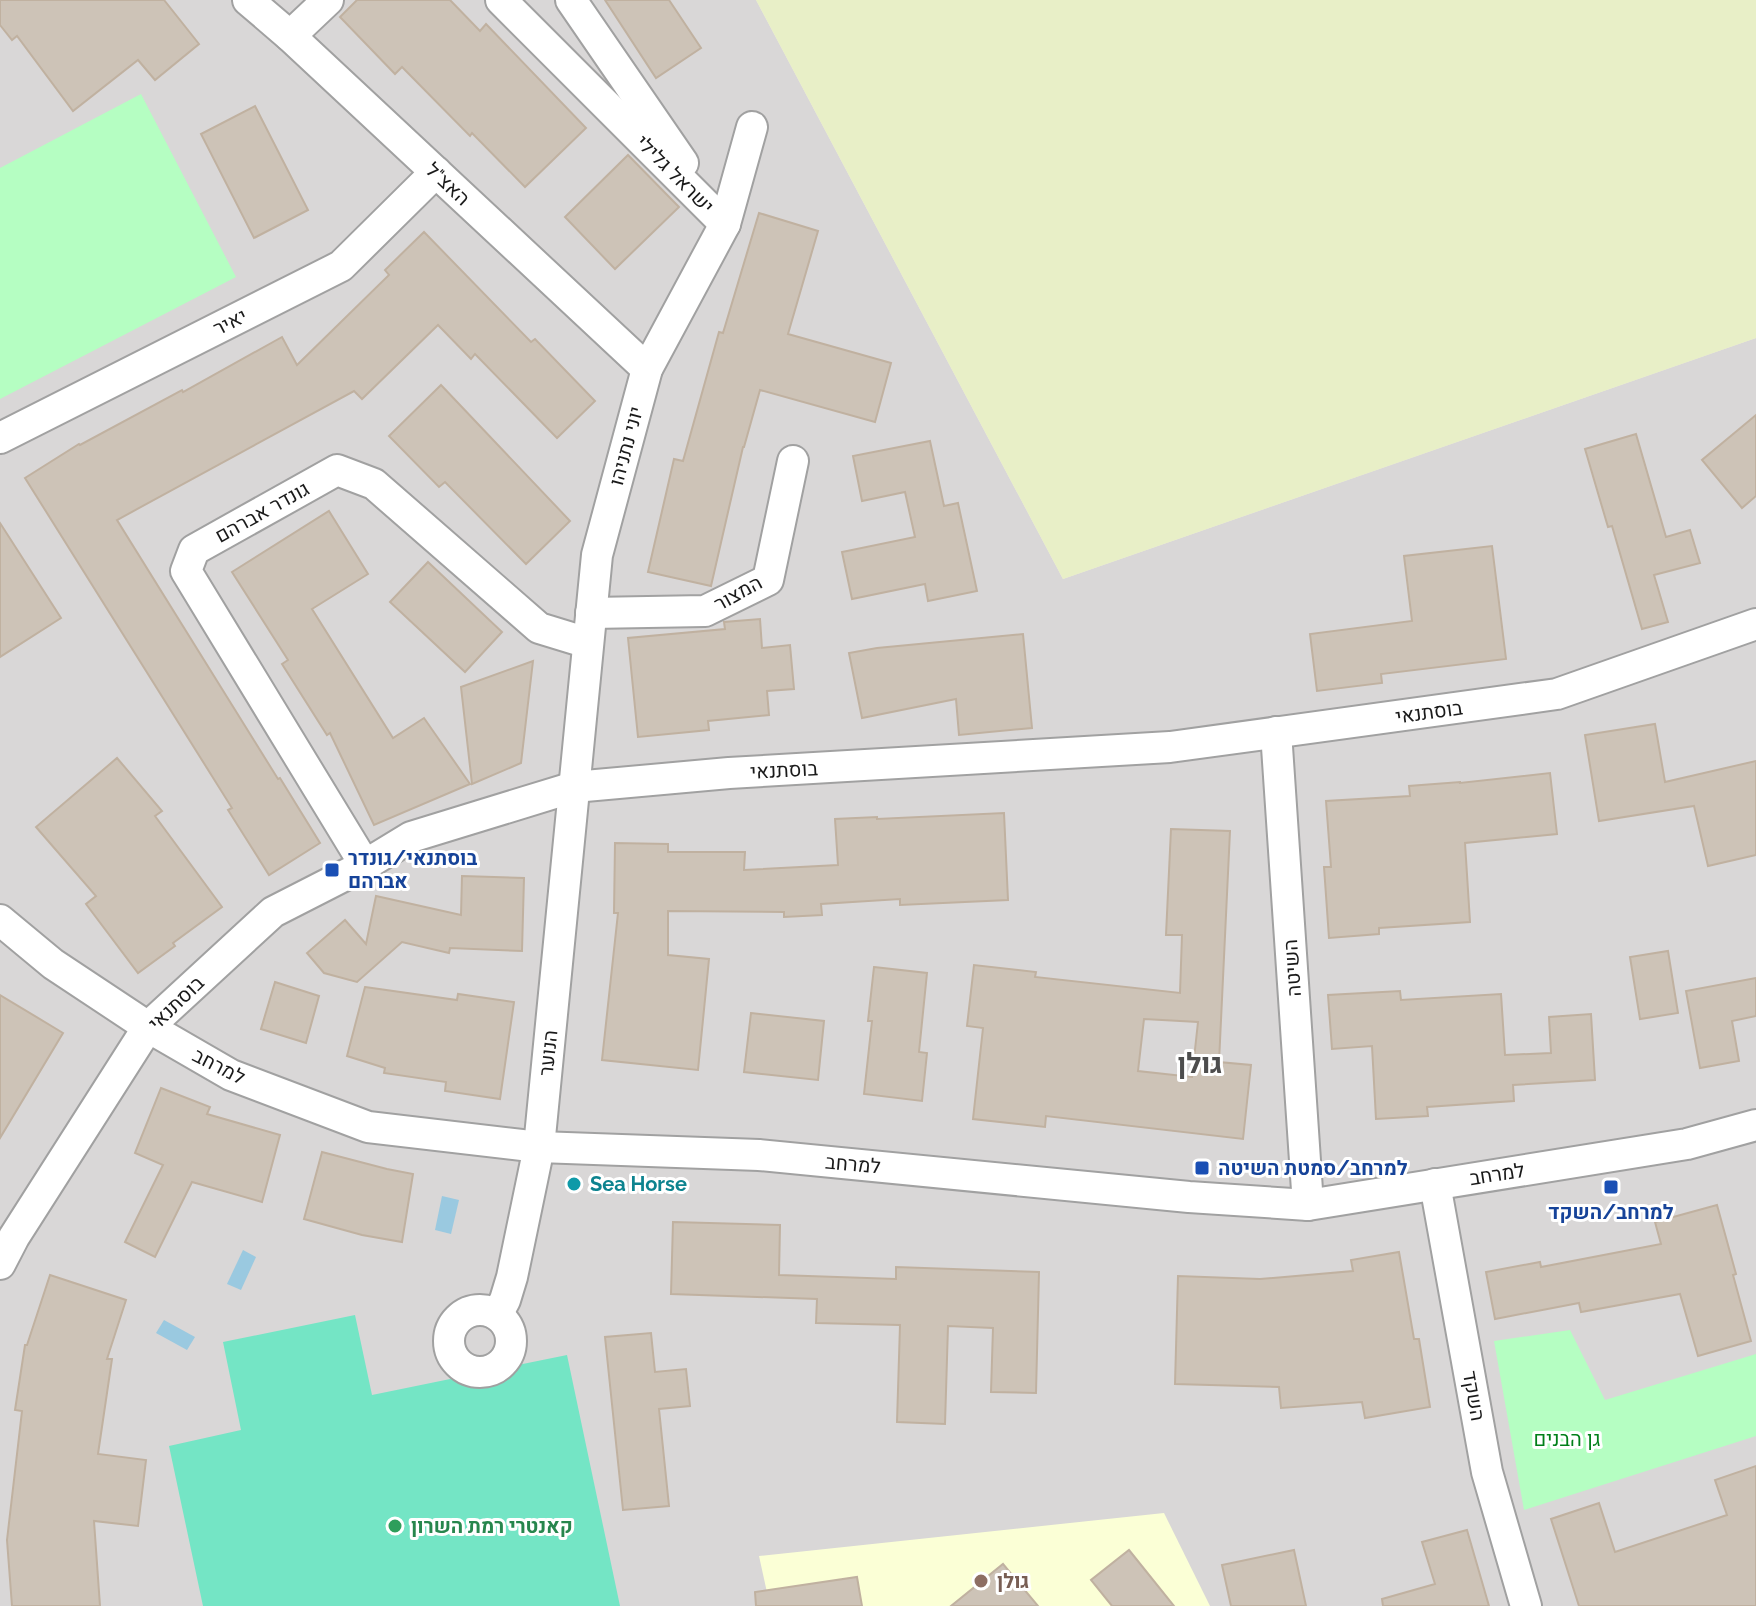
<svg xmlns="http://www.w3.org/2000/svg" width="1756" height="1606" viewBox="0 0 1756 1606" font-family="Raleway,Heebo,sans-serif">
<rect width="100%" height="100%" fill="#edeade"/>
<!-- residential -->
<path fill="#d9d7d7" d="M 0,0 L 756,0 L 1063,579 L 1756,338 L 1756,1606 L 0,1606 Z"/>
<!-- education -->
<path fill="#fbffd6" d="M 1164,1513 L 1210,1606 L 770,1606 L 759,1556 Z"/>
<!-- farmland -->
<path fill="#e8efc7" d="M 756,0 L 1756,0 L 1756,338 L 1063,579 Z"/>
<!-- park -->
<g fill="#b5fec2">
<path d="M 141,94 L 236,277 L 0,399 L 0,168 Z"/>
<path d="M 1570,1330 L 1605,1400 L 1756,1354 L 1756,1436 L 1524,1510 L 1494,1341 Z"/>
</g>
<!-- pitch -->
<path fill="#74e5c5" d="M 355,1315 L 372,1395 L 567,1355 L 620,1606 L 203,1606 L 169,1446 L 241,1430 L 223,1342 Z"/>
<!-- water -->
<g fill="#9ac9e0">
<path d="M 442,1196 L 459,1200 L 451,1234 L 435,1230 Z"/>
<path d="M 243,1250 L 256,1257 L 241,1290 L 227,1284 Z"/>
<path d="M 164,1320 L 195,1337 L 187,1350 L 156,1333 Z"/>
</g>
<!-- building -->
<g fill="#cdc3b7" stroke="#c0b1a0" stroke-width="2" fill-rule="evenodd">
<path d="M 0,0 L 164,0 L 199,44 L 155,80 L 138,60 L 73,111 L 17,36 L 12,40 L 0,25 Z"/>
<path d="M 357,0 L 450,0 L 480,31 L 486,24 L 586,128 L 525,187 L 472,133 L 470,136 L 402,67 L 395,74 L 340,17 Z"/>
<path d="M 605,0 L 669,0 L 701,48 L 656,78 Z"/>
<path d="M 255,106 L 308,210 L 254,238 L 201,134 Z"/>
<path d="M 628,155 L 679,207 L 615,269 L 565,217 Z"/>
<path d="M 759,213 L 818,231 L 788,334 L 891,363 L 875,422 L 760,390 L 744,447 L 743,447 L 711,586 L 648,572 L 674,459 L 683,461 L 719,332 L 723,333 Z"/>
<path d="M 424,232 L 531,342 L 535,339 L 595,401 L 557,438 L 475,354 L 471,359 L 438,325 L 362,399 L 354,391 L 117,520 L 278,779 L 280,778 L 320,843 L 269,875 L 228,810 L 232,808 L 25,478 L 79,444 L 80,445 L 182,390 L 183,392 L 282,337 L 297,365 L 389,275 L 385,270 Z"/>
<path d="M 441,385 L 570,521 L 526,564 L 445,482 L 439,487 L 389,436 Z"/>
<path d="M 1756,415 L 1756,496 L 1742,508 L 1702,460 Z"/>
<path d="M 1636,434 L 1666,537 L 1690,530 L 1700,563 L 1654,575 L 1668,622 L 1642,629 L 1612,526 L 1608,527 L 1585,449 Z"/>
<path d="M 930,441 L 944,506 L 958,503 L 977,591 L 928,601 L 925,584 L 852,599 L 842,552 L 915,537 L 905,492 L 862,501 L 853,456 Z"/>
<path d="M 329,511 L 368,574 L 312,609 L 393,738 L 424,718 L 470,784 L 374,825 L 330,733 L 327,735 L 282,664 L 288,660 L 232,572 Z"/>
<path d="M 0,523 L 61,618 L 0,657 Z"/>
<path d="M 1492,546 L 1506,659 L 1381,674 L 1382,683 L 1317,691 L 1310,634 L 1412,621 L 1404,556 Z"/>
<path d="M 428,562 L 502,632 L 465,672 L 390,602 Z"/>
<path d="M 760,619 L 762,648 L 790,645 L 794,689 L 767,691 L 769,715 L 708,721 L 709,730 L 638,737 L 628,638 L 725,629 L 724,622 Z"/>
<path d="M 1023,634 L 1032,728 L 959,735 L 956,699 L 862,718 L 849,653 L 877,648 Z"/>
<path d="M 533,661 L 521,763 L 472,784 L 461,687 Z"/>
<path d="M 1655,724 L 1665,782 L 1756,761 L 1756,855 L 1708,866 L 1694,806 L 1599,821 L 1585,735 Z"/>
<path d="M 117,758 L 162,811 L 155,816 L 222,907 L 173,943 L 175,946 L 138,973 L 86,904 L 96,896 L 36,827 Z"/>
<path d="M 1550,773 L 1557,834 L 1465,843 L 1470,922 L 1379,928 L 1379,934 L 1329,938 L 1324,867 L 1331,867 L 1326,801 L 1410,796 L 1409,786 L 1460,782 L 1460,783 Z"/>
<path d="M 1004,813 L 1008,900 L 900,905 L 900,899 L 821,904 L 822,915 L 784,917 L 784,912 L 668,911 L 668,955 L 709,959 L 698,1070 L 602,1060 L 618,913 L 614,913 L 615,843 L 668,844 L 668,852 L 745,852 L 744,870 L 838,865 L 835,819 L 877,817 L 877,819 Z"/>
<path d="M 1171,829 L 1230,831 L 1219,1062 L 1251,1065 L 1243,1139 L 1046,1116 L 1045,1127 L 973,1119 L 983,1028 L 967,1026 L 974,965 L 1036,972 L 1035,977 L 1180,993 L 1182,935 L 1166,935 ZM 1144,1019 L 1198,1022 L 1192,1077 L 1138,1071 Z"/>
<path d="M 462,876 L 524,878 L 522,951 L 450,948 L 449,953 L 402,942 L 357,982 L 324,973 L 307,953 L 345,920 L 366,944 L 376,896 L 461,915 Z"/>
<path d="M 1668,951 L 1678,1013 L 1640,1019 L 1630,957 Z"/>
<path d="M 874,967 L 927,973 L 919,1052 L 927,1053 L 922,1101 L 864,1094 L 872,1021 L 868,1021 Z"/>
<path d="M 1756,978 L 1756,1016 L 1732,1021 L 1739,1061 L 1700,1068 L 1686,991 Z"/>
<path d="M 275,982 L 319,996 L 306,1043 L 261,1029 Z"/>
<path d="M 365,987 L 457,1000 L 458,994 L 514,1002 L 500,1099 L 445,1091 L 446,1082 L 384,1073 L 385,1068 L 347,1056 Z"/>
<path d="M 1400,991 L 1401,1000 L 1501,994 L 1505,1055 L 1551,1053 L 1549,1017 L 1591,1014 L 1595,1080 L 1513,1085 L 1514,1101 L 1427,1107 L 1428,1116 L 1376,1119 L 1372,1046 L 1332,1049 L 1328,995 Z"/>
<path d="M 0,995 L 63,1033 L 0,1138 Z"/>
<path d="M 751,1013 L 824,1021 L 818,1080 L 744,1072 Z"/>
<path d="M 161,1088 L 210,1107 L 207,1114 L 280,1135 L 262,1202 L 192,1182 L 155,1257 L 125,1242 L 163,1165 L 135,1153 Z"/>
<path d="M 322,1152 L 387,1169 L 413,1174 L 402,1242 L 362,1235 L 304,1219 Z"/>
<path d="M 1717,1205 L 1736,1274 L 1733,1275 L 1751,1341 L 1698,1356 L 1680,1294 L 1581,1312 L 1579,1303 L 1495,1319 L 1486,1272 L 1540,1262 L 1541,1267 L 1661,1244 L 1655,1222 Z"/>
<path d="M 673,1222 L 780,1225 L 779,1275 L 896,1279 L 896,1267 L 1039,1272 L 1036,1393 L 991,1392 L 993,1328 L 948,1326 L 945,1424 L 897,1422 L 900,1325 L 816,1323 L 817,1299 L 671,1294 Z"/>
<path d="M 1399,1252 L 1414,1339 L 1419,1339 L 1430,1407 L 1365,1418 L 1362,1402 L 1281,1408 L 1279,1387 L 1175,1384 L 1178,1276 L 1260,1279 L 1353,1271 L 1351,1260 Z"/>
<path d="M 50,1275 L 126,1300 L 107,1359 L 112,1359 L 98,1454 L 146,1460 L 138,1526 L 94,1521 L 100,1606 L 12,1606 L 7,1540 L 22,1411 L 15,1410 L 25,1345 L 27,1345 Z"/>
<path d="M 651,1333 L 655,1372 L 686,1369 L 690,1406 L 659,1409 L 669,1506 L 623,1510 L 605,1337 Z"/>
<path d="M 1756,1466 L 1756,1606 L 1579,1606 L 1551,1519 L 1599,1503 L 1615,1552 L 1727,1515 L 1715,1480 Z"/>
<path d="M 1467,1530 L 1489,1606 L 1383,1606 L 1382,1599 L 1435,1584 L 1422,1542 Z"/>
<path d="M 1129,1550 L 1174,1606 L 1112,1606 L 1091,1580 Z"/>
<path d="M 1294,1550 L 1306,1606 L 1231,1606 L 1222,1565 Z"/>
<path d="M 1003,1564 L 1038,1606 L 951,1606 Z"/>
<path d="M 857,1577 L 862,1606 L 756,1606 L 755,1592 Z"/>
</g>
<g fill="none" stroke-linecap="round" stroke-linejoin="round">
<!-- street casing -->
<g stroke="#a1a1a1" stroke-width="34">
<g id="street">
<path d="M 248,0 L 290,36 L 647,369"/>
<path d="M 501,0 L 725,224"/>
<path d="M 571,0 L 683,163"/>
<path d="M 290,36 L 328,0"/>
<path d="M 0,438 L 341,266 L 436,172"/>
<path d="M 591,613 L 705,611 L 768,580 L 793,461"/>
<path d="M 1276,732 L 1308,1205"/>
<path d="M 365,865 L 186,571 L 194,550 L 337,470 L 374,484 L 539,628 L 588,643"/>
<path d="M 0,920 L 53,964 L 148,1027 L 231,1075 L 368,1127 L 539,1147 L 759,1155 L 1189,1197 L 1308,1205 L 1687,1144 L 1756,1125"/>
<path d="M 1435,1184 L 1487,1472 L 1526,1606"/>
<path d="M 0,1264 L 14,1237 L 148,1027 L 273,912 L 365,865 L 411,837 L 574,787 L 729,773 L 1170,747 L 1557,694 L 1756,624"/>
<circle cx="480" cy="1341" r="31"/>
<path d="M 497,1315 L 505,1300 L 512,1277 L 539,1147 L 597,555 L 647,369 L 725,224 L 752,127"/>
</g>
</g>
<!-- street -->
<use href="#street" stroke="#fff" stroke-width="30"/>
</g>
<!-- markers -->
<g fill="#1a4fb4" stroke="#fff" stroke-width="3">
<rect x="324" y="862" width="16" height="16" rx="4"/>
<rect x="1194" y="1160" width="16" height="16" rx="4"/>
<rect x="1603" y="1179" width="16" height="16" rx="4"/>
</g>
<circle fill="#0f9aa8" stroke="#fff" stroke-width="3" cx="574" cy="1184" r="8"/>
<circle fill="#2e9e5b" stroke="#fff" stroke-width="3" cx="395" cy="1526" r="8"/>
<circle fill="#8d6e63" stroke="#fff" stroke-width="3" cx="981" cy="1581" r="8"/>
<g text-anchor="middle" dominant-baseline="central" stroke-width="6" stroke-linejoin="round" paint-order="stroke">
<!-- street labels -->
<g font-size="20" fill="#1a1a1a" stroke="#fff">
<text transform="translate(675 174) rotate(45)">ישראל גלילי</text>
<text transform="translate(448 184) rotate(43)">האצ"ל</text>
<text transform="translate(230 322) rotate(-27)">יאיר</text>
<text transform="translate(626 446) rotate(-75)">יוני נתניהו</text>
<text transform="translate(262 512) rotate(-29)">גונדר אברהם</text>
<text transform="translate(738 593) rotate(-29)">המצור</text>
<text transform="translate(1429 712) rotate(-8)">בוסתנאי</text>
<text transform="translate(784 770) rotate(-3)">בוסתנאי</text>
<text transform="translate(1292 968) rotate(-94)">השיטה</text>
<text transform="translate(176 1003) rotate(-44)">בוסתנאי</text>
<text transform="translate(548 1053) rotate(-84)">הנוער</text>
<text transform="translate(219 1066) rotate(27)">למרחב</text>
<text transform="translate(853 1164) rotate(5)">למרחב</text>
<text transform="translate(1497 1174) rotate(-9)">למרחב</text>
<text transform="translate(1474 1396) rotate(80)">השקד</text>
</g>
<!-- transit labels -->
<g font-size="20" font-weight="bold" fill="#164399" stroke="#fff" text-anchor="start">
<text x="348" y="858">בוסתנאי/גונדר<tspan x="348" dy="23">אברהם</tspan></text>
<text x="1218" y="1168">למרחב/סמטת השיטה</text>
<text x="1611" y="1212" text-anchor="middle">למרחב/השקד</text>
</g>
<!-- culture labels -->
<g font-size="20" font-weight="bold" fill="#0d838f" stroke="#fff" text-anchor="start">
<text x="590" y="1184">Sea Horse</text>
</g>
<!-- park labels -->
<g font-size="20" fill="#017f19" stroke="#fff">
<text x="1567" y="1439">גן הבנים</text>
</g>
<!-- leisure labels -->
<g font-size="20" font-weight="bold" fill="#27864d" stroke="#fff" text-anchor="start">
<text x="411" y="1526">קאנטרי רמת השרון</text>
</g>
<!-- education labels -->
<g font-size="20" font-weight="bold" fill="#785e54" stroke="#fff" text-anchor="start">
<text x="997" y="1581">גולן</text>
</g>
<!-- district labels -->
<g font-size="28" font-weight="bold" fill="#4d4d4d" stroke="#fff">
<text x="1200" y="1063">גולן</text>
</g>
</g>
</svg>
